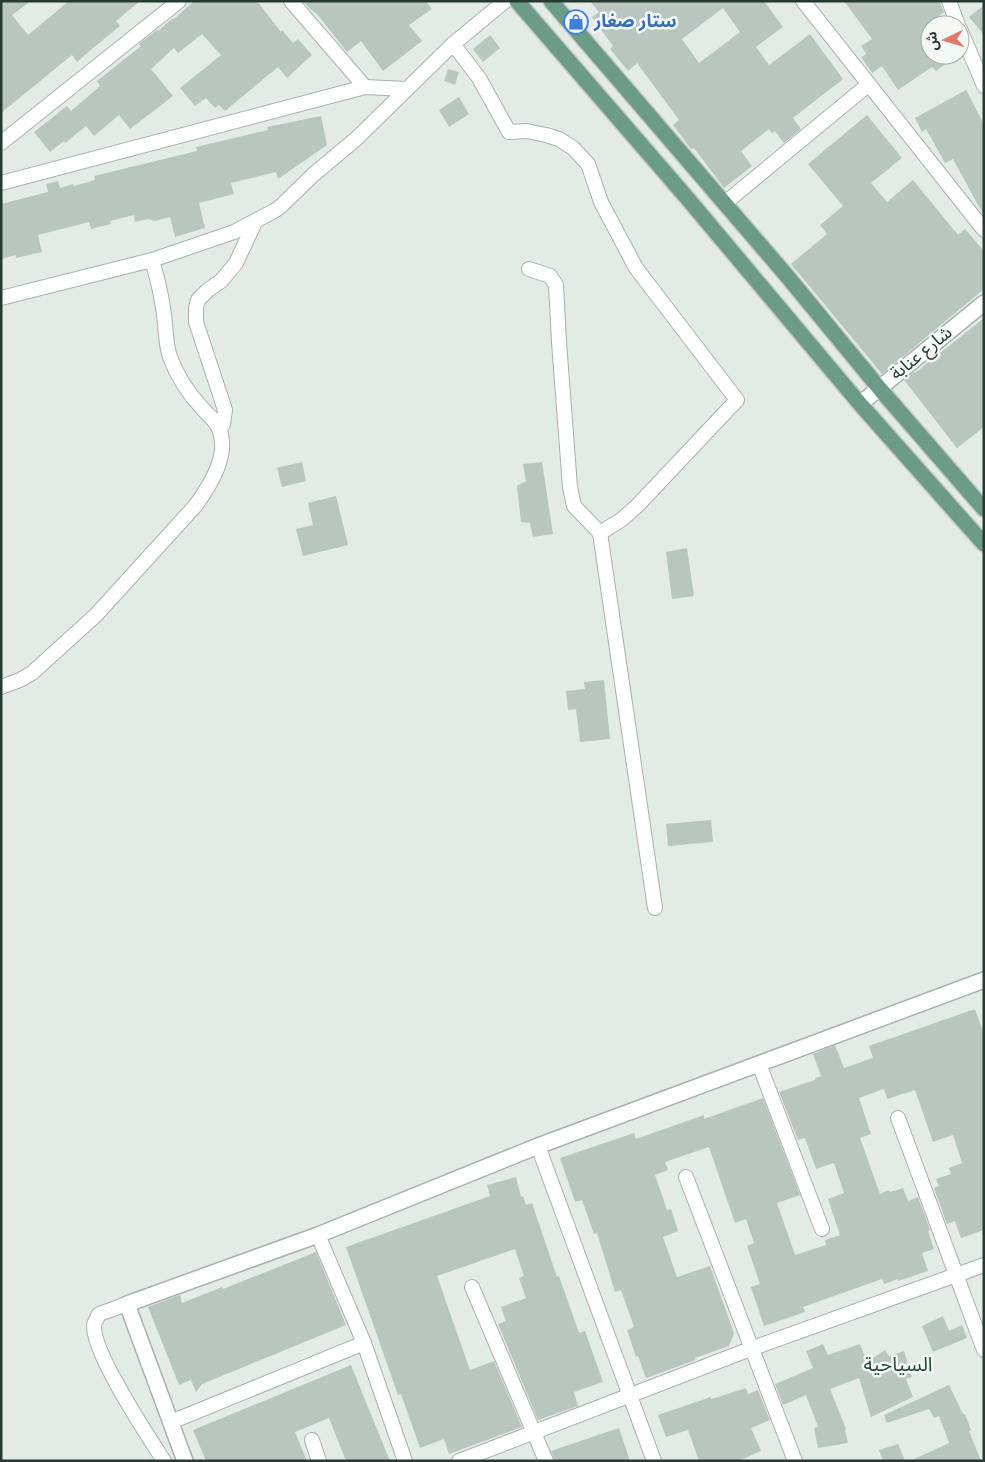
<svg xmlns="http://www.w3.org/2000/svg" width="985" height="1462" viewBox="0 0 985 1462" font-family="Overpass,'Noto Sans Arabic',sans-serif">
<rect width="100%" height="100%" fill="#e3ebe7"/>
<!-- building -->
<g fill="#b9c6bf" fill-rule="evenodd">
<path d="M 1,1 L 31,1 L 12,15 L 28,35 L 69,1 L 140,1 L 116,21 L 120,26 L 92,49 L 77,62 L 72,55 L 1,113 Z"/>
<path d="M 194,1 L 257,1 L 281,32 L 282,30 L 293,43 L 298,39 L 312,55 L 287,78 L 278,67 L 225,111 L 219,105 L 215,108 L 206,98 L 195,106 L 180,88 L 221,55 L 202,34 L 178,53 L 174,48 L 151,69 L 173,96 L 130,129 L 119,115 L 94,136 L 86,126 L 65,143 L 64,141 L 50,152 L 34,132 L 67,106 L 71,111 L 100,86 L 97,81 L 141,46 L 139,44 L 157,30 L 158,31 L 173,18 L 174,19 Z"/>
<path d="M 303,1 L 426,1 L 432,9 L 409,25 L 422,41 L 383,71 L 361,41 L 347,52 L 317,14 L 310,9 Z"/>
<path d="M 590,1 L 764,1 L 783,27 L 756,47 L 769,65 L 810,34 L 843,79 L 793,118 L 801,129 L 784,143 L 775,131 L 772,133 L 769,129 L 741,151 L 752,166 L 724,188 L 694,148 L 691,149 L 673,125 L 679,120 L 637,63 L 628,71 L 610,49 L 613,46 L 592,17 L 599,12 ZM 723,8 L 740,32 L 699,63 L 682,39 Z"/>
<path d="M 844,1 L 939,1 L 944,12 L 934,20 L 938,25 L 930,25 L 930,55 L 958,55 L 936,71 L 932,67 L 898,90 L 882,66 L 872,73 L 861,57 L 866,54 L 861,46 L 872,39 Z"/>
<path d="M 984,5 L 984,35 L 969,17 Z"/>
<path d="M 490,35 L 500,48 L 483,62 L 473,49 Z"/>
<path d="M 448,69 L 459,72 L 455,85 L 444,81 Z"/>
<path d="M 966,90 L 984,124 L 984,216 L 953,159 L 945,163 L 926,129 L 922,132 L 915,118 Z"/>
<path d="M 459,97 L 469,114 L 449,127 L 439,110 Z"/>
<path d="M 867,115 L 902,158 L 871,183 L 887,202 L 913,180 L 958,235 L 965,229 L 984,251 L 984,289 L 882,374 L 791,264 L 827,234 L 820,225 L 843,206 L 808,164 Z"/>
<path d="M 321,116 L 327,145 L 278,179 L 276,172 L 231,183 L 234,194 L 199,203 L 205,228 L 175,237 L 170,217 L 155,221 L 148,219 L 135,222 L 134,215 L 110,221 L 111,224 L 91,229 L 89,222 L 38,235 L 42,252 L 16,258 L 16,255 L 1,259 L 1,204 L 48,192 L 46,184 L 58,181 L 60,188 L 73,184 L 74,186 L 95,180 L 94,176 L 197,151 L 196,147 L 268,130 L 267,127 Z"/>
<path d="M 984,318 L 984,427 L 957,448 L 904,380 L 914,372 L 915,373 Z"/>
<path d="M 302,462 L 306,481 L 282,487 L 277,468 Z"/>
<path d="M 542,462 L 553,534 L 533,537 L 530,523 L 521,522 L 517,486 L 526,481 L 523,464 Z"/>
<path d="M 336,496 L 348,545 L 303,556 L 296,529 L 313,525 L 308,503 Z"/>
<path d="M 687,548 L 694,596 L 672,599 L 666,552 Z"/>
<path d="M 604,680 L 610,739 L 580,742 L 576,709 L 568,710 L 566,691 L 585,689 L 584,682 Z"/>
<path d="M 711,820 L 713,842 L 668,846 L 666,824 Z"/>
<path d="M 975,1009 L 984,1034 L 984,1230 L 961,1238 L 955,1221 L 947,1224 L 934,1188 L 939,1186 L 936,1179 L 951,1174 L 949,1168 L 962,1163 L 953,1135 L 933,1142 L 915,1090 L 887,1099 L 884,1089 L 859,1098 L 871,1134 L 860,1138 L 880,1194 L 889,1190 L 890,1192 L 903,1188 L 908,1201 L 918,1197 L 930,1230 L 928,1231 L 934,1249 L 922,1253 L 928,1271 L 898,1281 L 898,1279 L 884,1284 L 882,1279 L 803,1307 L 805,1312 L 764,1326 L 751,1287 L 760,1284 L 747,1246 L 754,1243 L 746,1219 L 735,1223 L 709,1147 L 665,1162 L 668,1170 L 655,1175 L 667,1210 L 671,1209 L 678,1231 L 663,1237 L 677,1277 L 710,1266 L 734,1333 L 729,1346 L 695,1358 L 696,1360 L 646,1378 L 638,1356 L 636,1357 L 627,1330 L 634,1327 L 621,1290 L 615,1292 L 597,1233 L 594,1234 L 582,1200 L 575,1202 L 560,1158 L 634,1133 L 636,1139 L 704,1115 L 704,1119 L 763,1098 L 800,1195 L 777,1203 L 795,1255 L 826,1245 L 825,1240 L 840,1235 L 828,1199 L 844,1193 L 834,1163 L 816,1169 L 805,1138 L 798,1140 L 779,1092 L 815,1080 L 815,1078 L 821,1076 L 813,1054 L 835,1045 L 844,1068 L 873,1058 L 869,1046 Z"/>
<path d="M 516,1177 L 521,1197 L 523,1196 L 526,1205 L 532,1203 L 557,1277 L 559,1276 L 579,1333 L 585,1331 L 603,1382 L 574,1392 L 578,1406 L 538,1420 L 498,1324 L 506,1321 L 501,1307 L 526,1298 L 519,1278 L 524,1276 L 515,1249 L 437,1276 L 470,1370 L 494,1361 L 522,1427 L 449,1454 L 444,1439 L 420,1448 L 401,1394 L 398,1395 L 346,1247 L 490,1196 L 487,1185 Z"/>
<path d="M 316,1252 L 346,1325 L 202,1384 L 196,1392 L 191,1380 L 179,1385 L 148,1307 L 180,1295 L 182,1303 L 222,1287 L 223,1289 Z"/>
<path d="M 943,1316 L 949,1331 L 962,1325 L 967,1338 L 933,1352 L 922,1326 Z"/>
<path d="M 823,1344 L 828,1355 L 860,1344 L 867,1362 L 885,1350 L 889,1356 L 904,1351 L 912,1377 L 906,1379 L 913,1397 L 871,1417 L 859,1378 L 830,1389 L 846,1429 L 845,1430 L 848,1443 L 818,1448 L 814,1428 L 818,1427 L 806,1395 L 783,1405 L 775,1384 L 813,1368 L 806,1351 Z"/>
<path d="M 351,1365 L 390,1461 L 346,1461 L 329,1418 L 295,1432 L 307,1461 L 206,1461 L 193,1430 Z"/>
<path d="M 949,1385 L 963,1414 L 965,1414 L 971,1430 L 969,1431 L 981,1461 L 910,1461 L 949,1443 L 939,1416 L 934,1418 L 929,1409 L 887,1423 L 884,1415 Z"/>
<path d="M 746,1388 L 748,1394 L 758,1390 L 770,1420 L 751,1428 L 761,1451 L 738,1461 L 699,1461 L 688,1430 L 666,1437 L 658,1415 L 711,1397 L 711,1399 Z"/>
<path d="M 619,1428 L 630,1461 L 555,1461 L 551,1451 Z"/>
<path d="M 898,1444 L 905,1461 L 883,1461 L 879,1450 Z"/>
</g>
<g fill="none" stroke-linecap="round" stroke-linejoin="round">
<!-- minor casing -->
<g stroke="#a6b2ad" stroke-width="16">
<g id="minor">
<path d="M 291,1 L 365,87 L 407,89"/>
<path d="M 803,1 L 984,230"/>
<path d="M 949,1 L 958,25"/>
<path d="M 960,29 L 984,86"/>
<path d="M 453,44 L 479,78 L 509,132 L 527,131 L 546,135 L 559,139 L 573,148 L 588,164 L 601,202 L 636,268 L 737,400 L 637,506 L 621,520 L 600,533 L 574,506 L 570,487 L 559,342 L 556,285 L 550,276 L 529,269"/>
<path d="M 1,143 L 179,1"/>
<path d="M 1,183 L 365,87"/>
<path d="M 725,203 L 869,84"/>
<path d="M 1,298 L 152,260 L 234,232 L 274,211 L 280,207 L 314,174 L 356,139 L 453,44 L 505,1"/>
<path d="M 220,430 L 223,424 L 225,410 L 196,322 L 196,308 L 198,300 L 208,290 L 221,281 L 236,263 L 256,220"/>
<path d="M 600,533 L 655,908"/>
<path d="M 1,687 L 20,680 L 32,673 L 96,615 L 196,505 C 211,484 232,451 217,425 C 213,418 207,414 202,408 C 188,393 177,376 170,357 C 166,345 166,335 165,323 C 163,302 158,280 152,260"/>
<path d="M 759,1064 L 822,1229"/>
<path d="M 898,1118 L 984,1350"/>
<path d="M 538,1146 L 654,1461"/>
<path d="M 686,1177 L 795,1461"/>
<path d="M 318,1235 L 364,1343 L 405,1461"/>
<path d="M 472,1287 L 546,1461"/>
<path d="M 127,1304 L 99,1314 C 98,1317 95,1321 94,1325 C 92,1352 148,1436 164,1461"/>
<path d="M 171,1422 L 364,1343"/>
<path d="M 312,1440 L 319,1461"/>
<path d="M 459,1461 L 753,1348 L 984,1265"/>
</g>
</g>
<!-- tertiary casing -->
<g stroke="#a6b2ad" stroke-width="18">
<g id="tertiary">
<path d="M 860,404 L 984,303"/>
<path d="M 185,1461 L 127,1304 L 318,1235 L 538,1146 L 984,980"/>
</g>
</g>
<!-- primary casing -->
<g stroke="#c2c8c6" stroke-width="18">
<g id="primary">
<path d="M 517,1 L 688,199 L 860,404 L 984,544"/>
<path d="M 551,1 L 787,276 L 880,389 L 984,509"/>
</g>
</g>
<!-- minor -->
<use href="#minor" stroke="#fff" stroke-width="14"/>
<!-- tertiary -->
<use href="#tertiary" stroke="#fff" stroke-width="15"/>
<!-- primary -->
<use href="#primary" stroke="#6d9b89" stroke-width="15"/>
</g>
<!-- icons -->
<defs>
<g id="shop-ring" transform="scale(1.25)"><circle r="9.5" fill="#f3f8f5" stroke="#3f7fe0" stroke-width="1.5"/><path d="M-5-2.5h2.3a2.7 3.5 0 0 1 5.4 0H5L5.5 6h-11ZM-1.5-2.5h3a1.5 2.3 0 0 0-3 0Z" fill="#3f7fe0"/></g>
</defs>
<g fill-rule="evenodd">
<use href="#shop-ring" x="576" y="22"/>
</g>
<g text-anchor="middle" dominant-baseline="central" stroke-width="5" stroke-linejoin="round" paint-order="stroke">
<!-- shop labels -->
<g font-size="18" font-weight="bold" fill="#366cbe" stroke="#f3f8f5" text-anchor="start">
<text x="594" y="22">ستار صغار</text>
</g>
<!-- street labels -->
<g font-size="18" fill="#253a32" stroke="#f3f8f5">
<text transform="translate(922 354) rotate(-39)">شارع عنابة</text>
</g>
<!-- quarter labels -->
<g font-size="20" fill="#234a3b" stroke="#f3f8f5">
<text x="898" y="1366">السياحية</text>
</g>
</g>
<!-- border -->
<rect width="985" height="1462" fill="none" stroke="#253a32" stroke-width="5"/>
<!-- north arrow -->
<g transform="translate(945 40) rotate(265)"><circle r="24" fill="#f3f8f5" stroke="#a1aca7"/>
<path d="M0-4L9 19L0 12L-9 19Z" fill="#e1786c"/>
<text y="-8" font-size="14" font-weight="bold" text-anchor="middle" fill="#253a32">ش</text>
</g>
</svg>
